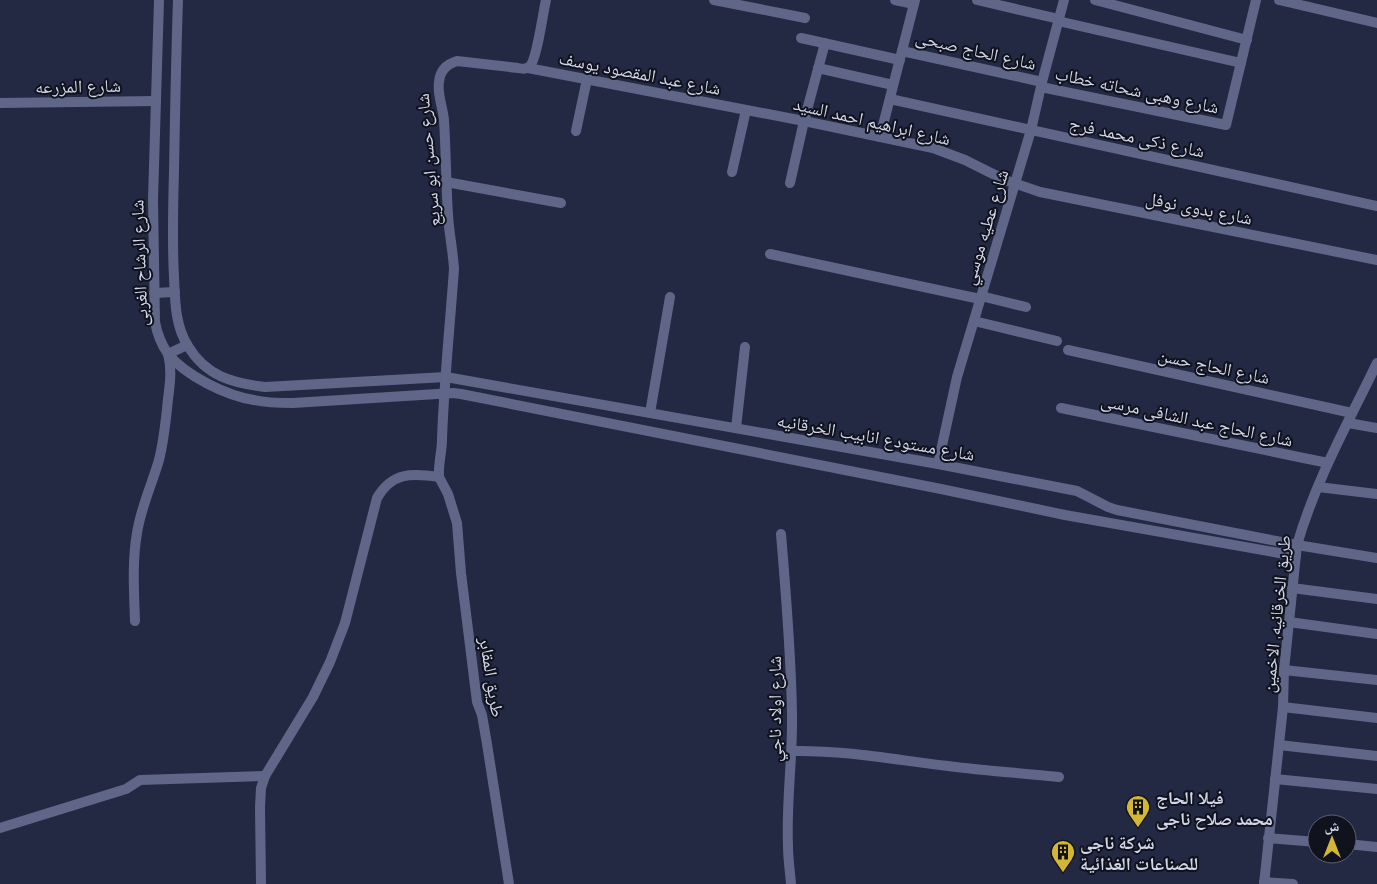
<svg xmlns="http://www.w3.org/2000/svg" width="1377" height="884" viewBox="0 0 1377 884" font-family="Raleway,'Noto Naskh Arabic',sans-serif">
<rect width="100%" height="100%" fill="#232843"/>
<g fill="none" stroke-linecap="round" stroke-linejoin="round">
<!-- street -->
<g stroke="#606688" stroke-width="10">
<path d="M 159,0 L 153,199 L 155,322 C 157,333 161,344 168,354 C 186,376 227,396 254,400 C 267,403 280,403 293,403 L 453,393 L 461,394 L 941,489 L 1065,515 L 1296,556"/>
<path d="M 178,0 C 176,57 175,114 174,171 C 173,206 172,241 174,277 C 175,300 175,326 188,346 C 206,376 232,383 265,387 L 446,377 L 938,464 L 1077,491 L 1108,507 L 1117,510 L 1297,545 L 1377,558"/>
<path d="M 714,0 L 805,18"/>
<path d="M 895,0 L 914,4"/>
<path d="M 977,0 L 1059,19"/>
<path d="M 1095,0 L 1247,40"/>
<path d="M 1279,0 L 1377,23"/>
<path d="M 1058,21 L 1241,63"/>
<path d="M 801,38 L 900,60"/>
<path d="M 902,51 L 1042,82"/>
<path d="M 528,68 L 804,121 L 933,148 L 965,160 L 1005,180 L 1040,192 L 1377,260"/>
<path d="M 818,68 L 893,85"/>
<path d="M 1041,87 L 1226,125 L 1256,0"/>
<path d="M 890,99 L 1377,206"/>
<path d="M 0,103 L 156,101"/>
<path d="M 576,131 L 587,79"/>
<path d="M 880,137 L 915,0"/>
<path d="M 732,172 L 746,110"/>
<path d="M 446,182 L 561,203"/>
<path d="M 790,183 L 804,121 L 825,43"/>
<path d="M 770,254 L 980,299"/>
<path d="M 154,293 L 175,292"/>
<path d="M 981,296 L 1026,307"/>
<path d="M 974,321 L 1057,341"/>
<path d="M 1068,350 L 1352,413"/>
<path d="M 1061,408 L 1328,463"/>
<path d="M 650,413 L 670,297"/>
<path d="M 1348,423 L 1377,428"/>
<path d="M 736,428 L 745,347"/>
<path d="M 938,464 L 957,377 L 1031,130 L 1042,82 L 1064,0"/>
<path d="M 439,477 L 448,494 L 457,523 L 461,573 L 477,702 L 482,715 L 487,744 L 509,884"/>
<path d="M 1318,487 L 1377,494"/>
<path d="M 781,534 C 786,593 791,653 792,713 C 793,757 786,801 788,846 C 788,859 790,871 791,884"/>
<path d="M 1292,588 L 1377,599"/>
<path d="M 135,621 C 134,592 132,561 137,533 C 141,507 152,484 159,460 C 164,440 166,420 168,399 C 170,384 172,369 168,354 L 187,345"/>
<path d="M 1289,622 L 1377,634"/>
<path d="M 1284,670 L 1377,680"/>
<path d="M 1283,707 L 1377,718"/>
<path d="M 1279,745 L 1377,756"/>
<path d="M 792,751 C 845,750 896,760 948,766 C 985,771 1022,773 1059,777"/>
<path d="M 1275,779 L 1377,789"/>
<path d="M 0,828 L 126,789 L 140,780 L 265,776"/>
<path d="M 1268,838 L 1317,842"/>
<path d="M 1347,844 L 1377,847"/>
<path d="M 1264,882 L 1293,884"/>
<path d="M 261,884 L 260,807 L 261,788 L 265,776 L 313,697 L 330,662 L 345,623 L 377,498 C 392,472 412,473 439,477 C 438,464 442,452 442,439 C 444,382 450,325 454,269 C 453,251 449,233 448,215 C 446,184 446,152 444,120 C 443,108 437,94 439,82 C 440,70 447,64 457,61 L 518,68 C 522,69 527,69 530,66 C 537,59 543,12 546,0"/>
<path d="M 1264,884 L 1283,707 L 1284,670 L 1297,545 C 1315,482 1348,423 1377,363"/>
</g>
</g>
<!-- icons -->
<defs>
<g id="building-pin" transform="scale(1.25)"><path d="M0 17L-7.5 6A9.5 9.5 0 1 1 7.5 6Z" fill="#d4b635" stroke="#10121e"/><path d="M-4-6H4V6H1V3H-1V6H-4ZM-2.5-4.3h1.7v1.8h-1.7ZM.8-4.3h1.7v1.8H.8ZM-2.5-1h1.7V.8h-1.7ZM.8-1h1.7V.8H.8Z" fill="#111"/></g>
</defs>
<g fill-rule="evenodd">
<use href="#building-pin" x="1138" y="807"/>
<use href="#building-pin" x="1063" y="852"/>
</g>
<g text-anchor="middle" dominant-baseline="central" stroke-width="4" stroke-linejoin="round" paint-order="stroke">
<!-- street labels -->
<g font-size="18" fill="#d2d6e8" stroke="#10121e">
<text transform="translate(976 50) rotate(13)">شارع الحاج صبحى</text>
<text transform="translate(640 73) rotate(11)">شارع عبد المقصود يوسف</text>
<text transform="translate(78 86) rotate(-1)">شارع المزرعه</text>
<text transform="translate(1137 90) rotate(12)">شارع وهبى شحاته خطاب</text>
<text transform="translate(872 121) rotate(13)">شارع ابراهيم احمد السيد</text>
<text transform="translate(1137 137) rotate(12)">شارع ذكى محمد فرج</text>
<text transform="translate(428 160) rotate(-95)">شارع حسن ابو سريع</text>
<text transform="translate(1199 208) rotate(11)">شارع بدوى نوفل</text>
<text transform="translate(985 227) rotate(-73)">شارع عطيه موسي</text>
<text transform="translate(139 263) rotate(-92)">شارع الرشاح الغربى</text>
<text transform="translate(1214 366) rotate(12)">شارع الحاج حسن</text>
<text transform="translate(1197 420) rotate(12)">شارع الحاج عبد الشافى مرسى</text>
<text transform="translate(876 437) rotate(10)">شارع مستودع انابيب الخرقانيه</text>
<text transform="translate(1276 614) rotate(-84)">طريق الخرقانيه, الاخمين</text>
<text transform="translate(492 677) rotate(81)">طريق المقابر</text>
<text transform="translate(774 709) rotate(-90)">شارع اولاد ناجي</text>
</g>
<!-- poi labels -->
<g font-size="18" font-weight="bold" fill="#d2d6e8" stroke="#10121e" text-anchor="start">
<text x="1156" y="797">فيلا الحاج<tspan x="1156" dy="21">محمد صلاح ناجى</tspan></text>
<text x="1080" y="842">شركة ناجى<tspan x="1080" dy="21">للصناعات الغذائية</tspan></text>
</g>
</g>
<!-- north arrow -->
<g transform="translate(1332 839)"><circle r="24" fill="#10121e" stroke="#5e606f"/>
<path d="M0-4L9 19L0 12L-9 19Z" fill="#d4b635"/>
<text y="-8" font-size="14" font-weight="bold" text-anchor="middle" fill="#d2d6e8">ش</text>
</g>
</svg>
